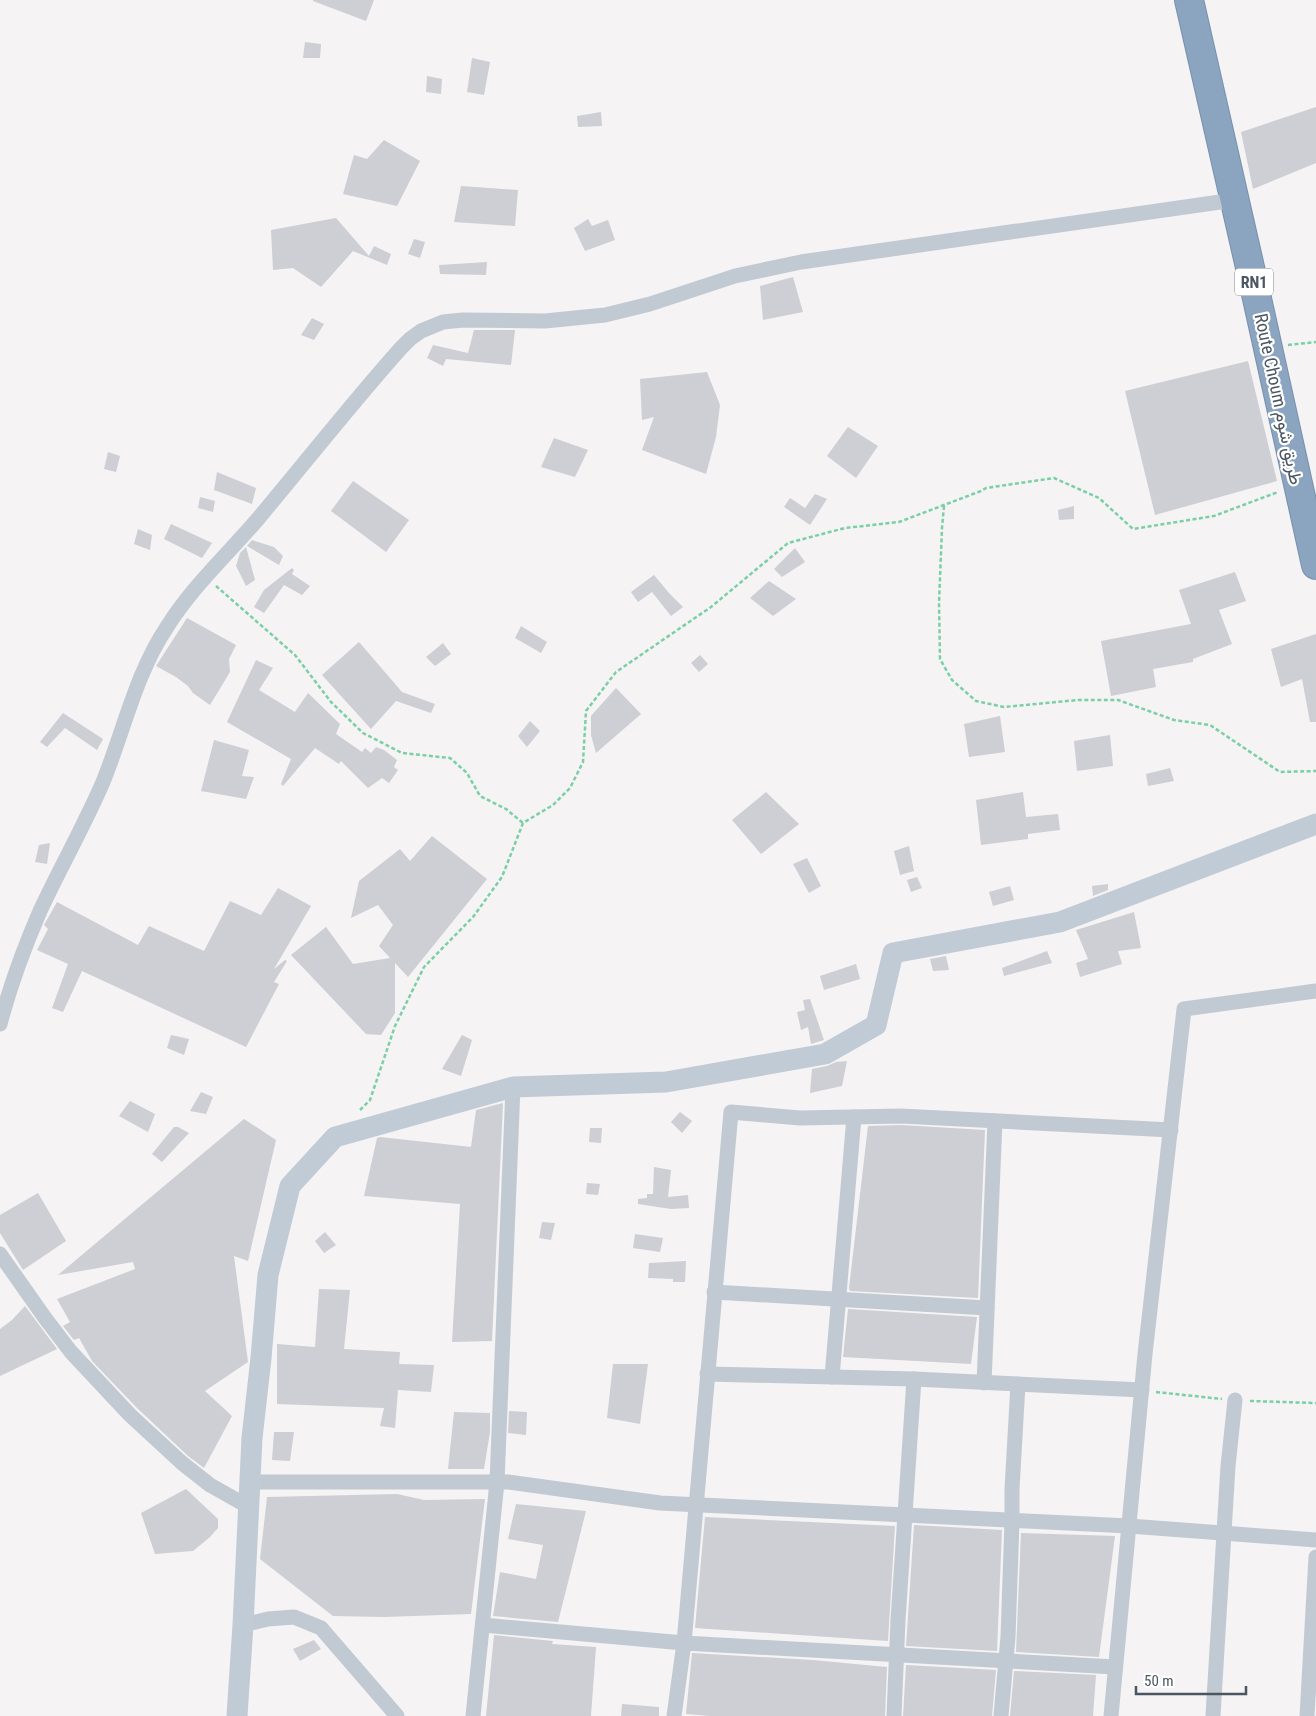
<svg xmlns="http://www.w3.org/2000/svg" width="1316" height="1716" viewBox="0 0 1316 1716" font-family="'Roboto Condensed',Vazirmatn,sans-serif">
<rect width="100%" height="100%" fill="#f5f3f3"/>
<!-- building -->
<g fill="#cdcfd5">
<path d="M 313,0 L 374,0 L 366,21 L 313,1 Z"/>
<path d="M 305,42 L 321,44 L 320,58 L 303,58 Z"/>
<path d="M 472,58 L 490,62 L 484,95 L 467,92 Z"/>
<path d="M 427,76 L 442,79 L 441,94 L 426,92 Z"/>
<path d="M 1316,107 L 1316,163 L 1253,189 L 1241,132 Z"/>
<path d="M 601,112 L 602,126 L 578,127 L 577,116 Z"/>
<path d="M 384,140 L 420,161 L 397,206 L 343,194 L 354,155 L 367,159 Z"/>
<path d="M 461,186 L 518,190 L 515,226 L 454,222 Z"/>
<path d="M 336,218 L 369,256 L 374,246 L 391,254 L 387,265 L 353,251 L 321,287 L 293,268 L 273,270 L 271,230 Z"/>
<path d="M 588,219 L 592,226 L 608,220 L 615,240 L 585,251 L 574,228 Z"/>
<path d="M 414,239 L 425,242 L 420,258 L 408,254 Z"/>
<path d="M 487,262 L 486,275 L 440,274 L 439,265 Z"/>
<path d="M 793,277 L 803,312 L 763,320 L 760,286 Z"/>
<path d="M 312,318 L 324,324 L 314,340 L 301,335 Z"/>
<path d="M 474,330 L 515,330 L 511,365 L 446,359 L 443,366 L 427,358 L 433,345 L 468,353 Z"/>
<path d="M 1248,361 L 1277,481 L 1155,515 L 1125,391 Z"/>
<path d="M 707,372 L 720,405 L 716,437 L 706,474 L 642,450 L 654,417 L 642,420 L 640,379 Z"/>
<path d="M 848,427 L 878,446 L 856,478 L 827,456 Z"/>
<path d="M 554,438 L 588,450 L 575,477 L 541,467 Z"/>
<path d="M 108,452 L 120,456 L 116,472 L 104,469 Z"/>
<path d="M 217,472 L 256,488 L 252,504 L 214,490 Z"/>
<path d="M 353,481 L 409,520 L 386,552 L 331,511 Z"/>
<path d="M 815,494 L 827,499 L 810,525 L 784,507 L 790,498 L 805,508 Z"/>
<path d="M 200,497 L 215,501 L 213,512 L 198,508 Z"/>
<path d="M 1074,506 L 1074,519 L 1059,520 L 1058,510 Z"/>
<path d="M 171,524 L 212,543 L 202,558 L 164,539 Z"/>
<path d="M 138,529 L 152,535 L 150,550 L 134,544 Z"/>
<path d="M 252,540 L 274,547 L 283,556 L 279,565 L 247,546 Z"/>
<path d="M 246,547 L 255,580 L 246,586 L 236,566 L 240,553 Z"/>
<path d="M 795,548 L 805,562 L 782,577 L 774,569 Z"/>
<path d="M 292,568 L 294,570 L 292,574 L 310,586 L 302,595 L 284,585 L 264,613 L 254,607 L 264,590 Z"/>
<path d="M 1235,572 L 1246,601 L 1219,610 L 1232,644 L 1193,659 L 1193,662 L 1153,669 L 1156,687 L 1111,696 L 1101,641 L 1191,624 L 1179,590 Z"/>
<path d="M 654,575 L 669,593 L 683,607 L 671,616 L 652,592 L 638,602 L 631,592 Z"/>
<path d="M 769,581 L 796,599 L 773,616 L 750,598 Z"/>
<path d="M 187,618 L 236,645 L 229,659 L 230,672 L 210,705 L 193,693 L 188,686 L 176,677 L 156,666 Z"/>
<path d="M 521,626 L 547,642 L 541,653 L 515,638 Z"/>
<path d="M 1316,634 L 1316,722 L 1310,722 L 1302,679 L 1281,687 L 1271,649 Z"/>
<path d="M 359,642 L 402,692 L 435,704 L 431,713 L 396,701 L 371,729 L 322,675 Z"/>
<path d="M 443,643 L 451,654 L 435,666 L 426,657 Z"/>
<path d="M 700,655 L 708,664 L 699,672 L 691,663 Z"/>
<path d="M 256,660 L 273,668 L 259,690 L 295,712 L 308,693 L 340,724 L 336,734 L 362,752 L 365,748 L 371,753 L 376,747 L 384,750 L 397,760 L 394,767 L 398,770 L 389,783 L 382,778 L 368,788 L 341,761 L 339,764 L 315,748 L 283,786 L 281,784 L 291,759 L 227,722 Z"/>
<path d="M 616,688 L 641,714 L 596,753 L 591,735 L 591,716 Z"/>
<path d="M 63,713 L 103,739 L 97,750 L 65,728 L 47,747 L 40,742 Z"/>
<path d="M 1000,716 L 1005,752 L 969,757 L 964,724 Z"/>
<path d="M 530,721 L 540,731 L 527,747 L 518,736 Z"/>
<path d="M 1110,735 L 1113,766 L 1077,771 L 1074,741 Z"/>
<path d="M 214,740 L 249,750 L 242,776 L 254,777 L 246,799 L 201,791 Z"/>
<path d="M 1170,768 L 1174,781 L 1148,786 L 1146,774 Z"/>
<path d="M 766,792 L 799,824 L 761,854 L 732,820 Z"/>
<path d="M 1023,792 L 1026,817 L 1058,814 L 1060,830 L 1028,834 L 1028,839 L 981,845 L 976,800 Z"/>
<path d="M 432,836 L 487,879 L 408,977 L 395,963 L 395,1013 L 381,1035 L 366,1034 L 291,955 L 326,927 L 353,964 L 390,958 L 379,946 L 393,925 L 378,905 L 351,918 L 359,881 L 400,849 L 410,861 Z"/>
<path d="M 50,843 L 47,864 L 35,862 L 39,845 Z"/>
<path d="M 909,846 L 914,871 L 900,875 L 894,851 Z"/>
<path d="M 807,858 L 821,886 L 809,893 L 793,864 Z"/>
<path d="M 917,877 L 922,888 L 911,892 L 907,880 Z"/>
<path d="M 1108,884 L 1108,890 L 1093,896 L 1092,886 Z"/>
<path d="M 1010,886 L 1014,900 L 993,906 L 989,892 Z"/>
<path d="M 278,888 L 311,906 L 274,969 L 285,960 L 287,961 L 274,982 L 279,984 L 246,1047 L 82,971 L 63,1012 L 52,1008 L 68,964 L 37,950 L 48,929 L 44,925 L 57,902 L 138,945 L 149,926 L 204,951 L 230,901 L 261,915 Z"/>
<path d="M 1134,912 L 1141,948 L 1118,951 L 1122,964 L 1080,977 L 1076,963 L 1088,959 L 1076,930 Z"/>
<path d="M 1047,951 L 1052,963 L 1004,976 L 1002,968 Z"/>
<path d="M 946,956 L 949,970 L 933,971 L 930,959 Z"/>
<path d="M 856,964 L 860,979 L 824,990 L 820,976 Z"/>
<path d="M 810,999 L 824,1040 L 811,1044 L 808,1027 L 801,1030 L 797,1012 L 805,1010 L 803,1000 Z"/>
<path d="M 171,1035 L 189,1039 L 184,1055 L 167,1048 Z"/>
<path d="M 462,1035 L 472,1040 L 461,1076 L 442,1069 Z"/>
<path d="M 847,1061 L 842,1086 L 810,1093 L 812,1069 L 827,1066 L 836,1062 Z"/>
<path d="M 201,1092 L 213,1097 L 206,1114 L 190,1111 Z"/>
<path d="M 130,1101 L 155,1114 L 148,1132 L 119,1116 Z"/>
<path d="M 503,1103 L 492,1341 L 452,1342 L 460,1204 L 364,1196 L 377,1138 L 380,1137 L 471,1147 L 476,1110 Z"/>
<path d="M 680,1112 L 692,1121 L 682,1133 L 671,1122 Z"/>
<path d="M 244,1119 L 276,1140 L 248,1261 L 234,1256 L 248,1362 L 205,1391 L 232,1416 L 204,1468 L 188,1456 L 137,1408 L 92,1361 L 79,1338 L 74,1340 L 63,1326 L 70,1322 L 57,1299 L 135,1269 L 133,1262 L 58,1275 Z"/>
<path d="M 901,1125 L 985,1130 L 978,1298 L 850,1291 L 849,1288 L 868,1126 Z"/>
<path d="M 174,1127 L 178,1127 L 189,1133 L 162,1162 L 152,1154 Z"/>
<path d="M 590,1128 L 602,1128 L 601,1143 L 589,1142 Z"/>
<path d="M 654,1167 L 671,1170 L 668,1197 L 688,1195 L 689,1208 L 671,1209 L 638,1204 L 638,1199 L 647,1198 L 647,1194 L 653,1194 Z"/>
<path d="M 587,1183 L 600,1184 L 598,1195 L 586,1194 Z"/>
<path d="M 38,1193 L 66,1241 L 23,1270 L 0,1233 L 0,1215 Z"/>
<path d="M 542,1222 L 555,1223 L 551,1240 L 539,1238 Z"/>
<path d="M 325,1232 L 336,1245 L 324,1253 L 315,1241 Z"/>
<path d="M 635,1234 L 663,1238 L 660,1252 L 633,1248 Z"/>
<path d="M 686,1261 L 685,1282 L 673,1282 L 673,1279 L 648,1278 L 649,1263 Z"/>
<path d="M 319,1289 L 350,1290 L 344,1349 L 400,1352 L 399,1364 L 434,1365 L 431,1392 L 398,1390 L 395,1428 L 380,1426 L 384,1408 L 277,1404 L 277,1344 L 315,1347 Z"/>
<path d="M 25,1306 L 57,1349 L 0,1376 L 0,1329 L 12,1320 Z"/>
<path d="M 848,1309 L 977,1317 L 971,1364 L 843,1357 Z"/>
<path d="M 613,1364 L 648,1364 L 640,1424 L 607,1418 Z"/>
<path d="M 509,1411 L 527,1412 L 526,1435 L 508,1433 Z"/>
<path d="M 454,1412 L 490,1413 L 490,1432 L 484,1469 L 448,1469 Z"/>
<path d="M 274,1432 L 294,1432 L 290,1461 L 272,1460 Z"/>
<path d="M 186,1489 L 218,1519 L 218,1528 L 210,1537 L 193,1551 L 155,1554 L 141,1513 Z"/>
<path d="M 397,1494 L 424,1500 L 485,1499 L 471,1614 L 384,1617 L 333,1616 L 260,1559 L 267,1497 Z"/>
<path d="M 516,1504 L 586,1511 L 558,1622 L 493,1616 L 500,1572 L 536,1579 L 543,1545 L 508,1539 Z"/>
<path d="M 705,1517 L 895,1526 L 888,1641 L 695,1628 Z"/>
<path d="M 914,1525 L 1002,1530 L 997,1651 L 906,1646 Z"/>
<path d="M 1021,1533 L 1115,1536 L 1099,1657 L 1016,1652 Z"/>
<path d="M 494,1635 L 553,1641 L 552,1644 L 596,1647 L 591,1716 L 486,1716 Z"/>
<path d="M 314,1640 L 321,1649 L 300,1661 L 293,1649 Z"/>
<path d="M 692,1653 L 813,1660 L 887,1667 L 885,1716 L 710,1716 L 686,1714 Z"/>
<path d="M 906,1665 L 996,1670 L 992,1716 L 903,1716 Z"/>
<path d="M 1014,1671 L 1096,1675 L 1093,1716 L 1010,1716 Z"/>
<path d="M 622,1704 L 659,1707 L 659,1716 L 621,1716 Z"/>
</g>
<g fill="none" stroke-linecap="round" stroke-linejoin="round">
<!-- highway casing -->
<g stroke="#7690ad" stroke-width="30">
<path id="highway" d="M 1189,0 L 1254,285 L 1316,565"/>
</g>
<!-- path -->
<g stroke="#7ad0a6" stroke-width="2.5" stroke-dasharray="4 2.5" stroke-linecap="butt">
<path d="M 1288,345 L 1316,342"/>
<path d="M 944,506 L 942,528 L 939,603 L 940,659 L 952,680 L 976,701 L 1004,707 L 1078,700 L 1118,700 L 1174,720 L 1210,725 L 1280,772 L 1316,771"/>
<path d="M 216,586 L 295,655 L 331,702 L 363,733 L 402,753 L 450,758 L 467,773 L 480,796 L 506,809 L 523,823"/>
<path d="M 360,1110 L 370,1100 L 395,1026 L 424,967 L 473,917 L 502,877 L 523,823 L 553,805 L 570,788 L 583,762 L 586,711 L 616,672 L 711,607 L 788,543 L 845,528 L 899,522 L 981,491 L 986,488 L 1054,478 L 1099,498 L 1133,529 L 1214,516 L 1278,492"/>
<path d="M 1156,1392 L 1222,1399"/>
<path d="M 1250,1401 L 1316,1403"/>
</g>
<!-- street -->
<g stroke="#c1cad2" stroke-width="15">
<path d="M 0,1024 C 10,986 24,948 40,911 C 60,868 84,826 103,782 C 124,730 136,673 167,627 C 192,587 227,555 257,520 C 305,463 351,404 401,348 L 410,339 L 421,331 L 443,322 L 463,320 L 545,321 L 605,315 L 650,304 L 735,276 L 801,262 L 1234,200"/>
<path d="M 0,1254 L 45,1318 L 71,1352 L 130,1415 L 182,1463 L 210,1485 L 249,1507"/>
<path d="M 714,1292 L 987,1308"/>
<path d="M 707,1374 L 914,1379 L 1142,1390"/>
<path d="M 832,1377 L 854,1117"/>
<path d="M 984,1383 L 995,1121"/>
<path d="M 250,1482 L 508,1482 L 660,1503 L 1129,1526 L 1316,1540"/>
<path d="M 243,1625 L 268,1619 L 294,1617 L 321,1628 L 397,1716"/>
<path d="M 483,1625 L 684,1643 L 731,1112 L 800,1118 L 901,1116 L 1171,1130"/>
<path d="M 473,1716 L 497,1482 L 513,1087"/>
<path d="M 674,1716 L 684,1643 L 1115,1667"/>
<path d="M 894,1716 L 898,1620 L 914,1379"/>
<path d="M 1001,1716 L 1008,1637 L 1012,1521 L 1012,1489 L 1018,1384"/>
<path d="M 1111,1716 L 1145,1354 L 1184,1009 L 1316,991"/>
<path d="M 1213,1716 L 1228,1466 L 1235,1400"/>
<path d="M 1307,1716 L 1316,1557"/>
</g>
<!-- secondary -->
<path stroke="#c1cbd6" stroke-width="21" d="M 237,1716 L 243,1625 L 252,1438 L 261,1358 L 268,1275 L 290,1186 L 335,1137 L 513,1087 L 666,1082 L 825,1054 L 876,1025 L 893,953 L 1060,922 L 1316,824"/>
<!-- highway -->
<use href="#highway" stroke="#8ba5c1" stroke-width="28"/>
</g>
<g text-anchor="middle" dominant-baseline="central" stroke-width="4.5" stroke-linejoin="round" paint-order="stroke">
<!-- shield labels -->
<rect fill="#fff" stroke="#808990" stroke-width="1" x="1235" y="268.5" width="38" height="27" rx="4"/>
<g font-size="16" font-weight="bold" fill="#4a5661">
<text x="1254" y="282">RN1</text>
</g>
<!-- street labels -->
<g font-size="18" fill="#4a5661" stroke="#fff">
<text transform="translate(1279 399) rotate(78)">Route Choum طريق شوم</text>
</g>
</g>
<!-- scale -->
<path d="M1136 1686v8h110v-8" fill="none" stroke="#4a5661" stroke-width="2.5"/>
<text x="1144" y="1686" font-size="15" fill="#4a5661" stroke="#ffffff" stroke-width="4" paint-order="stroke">50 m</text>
</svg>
